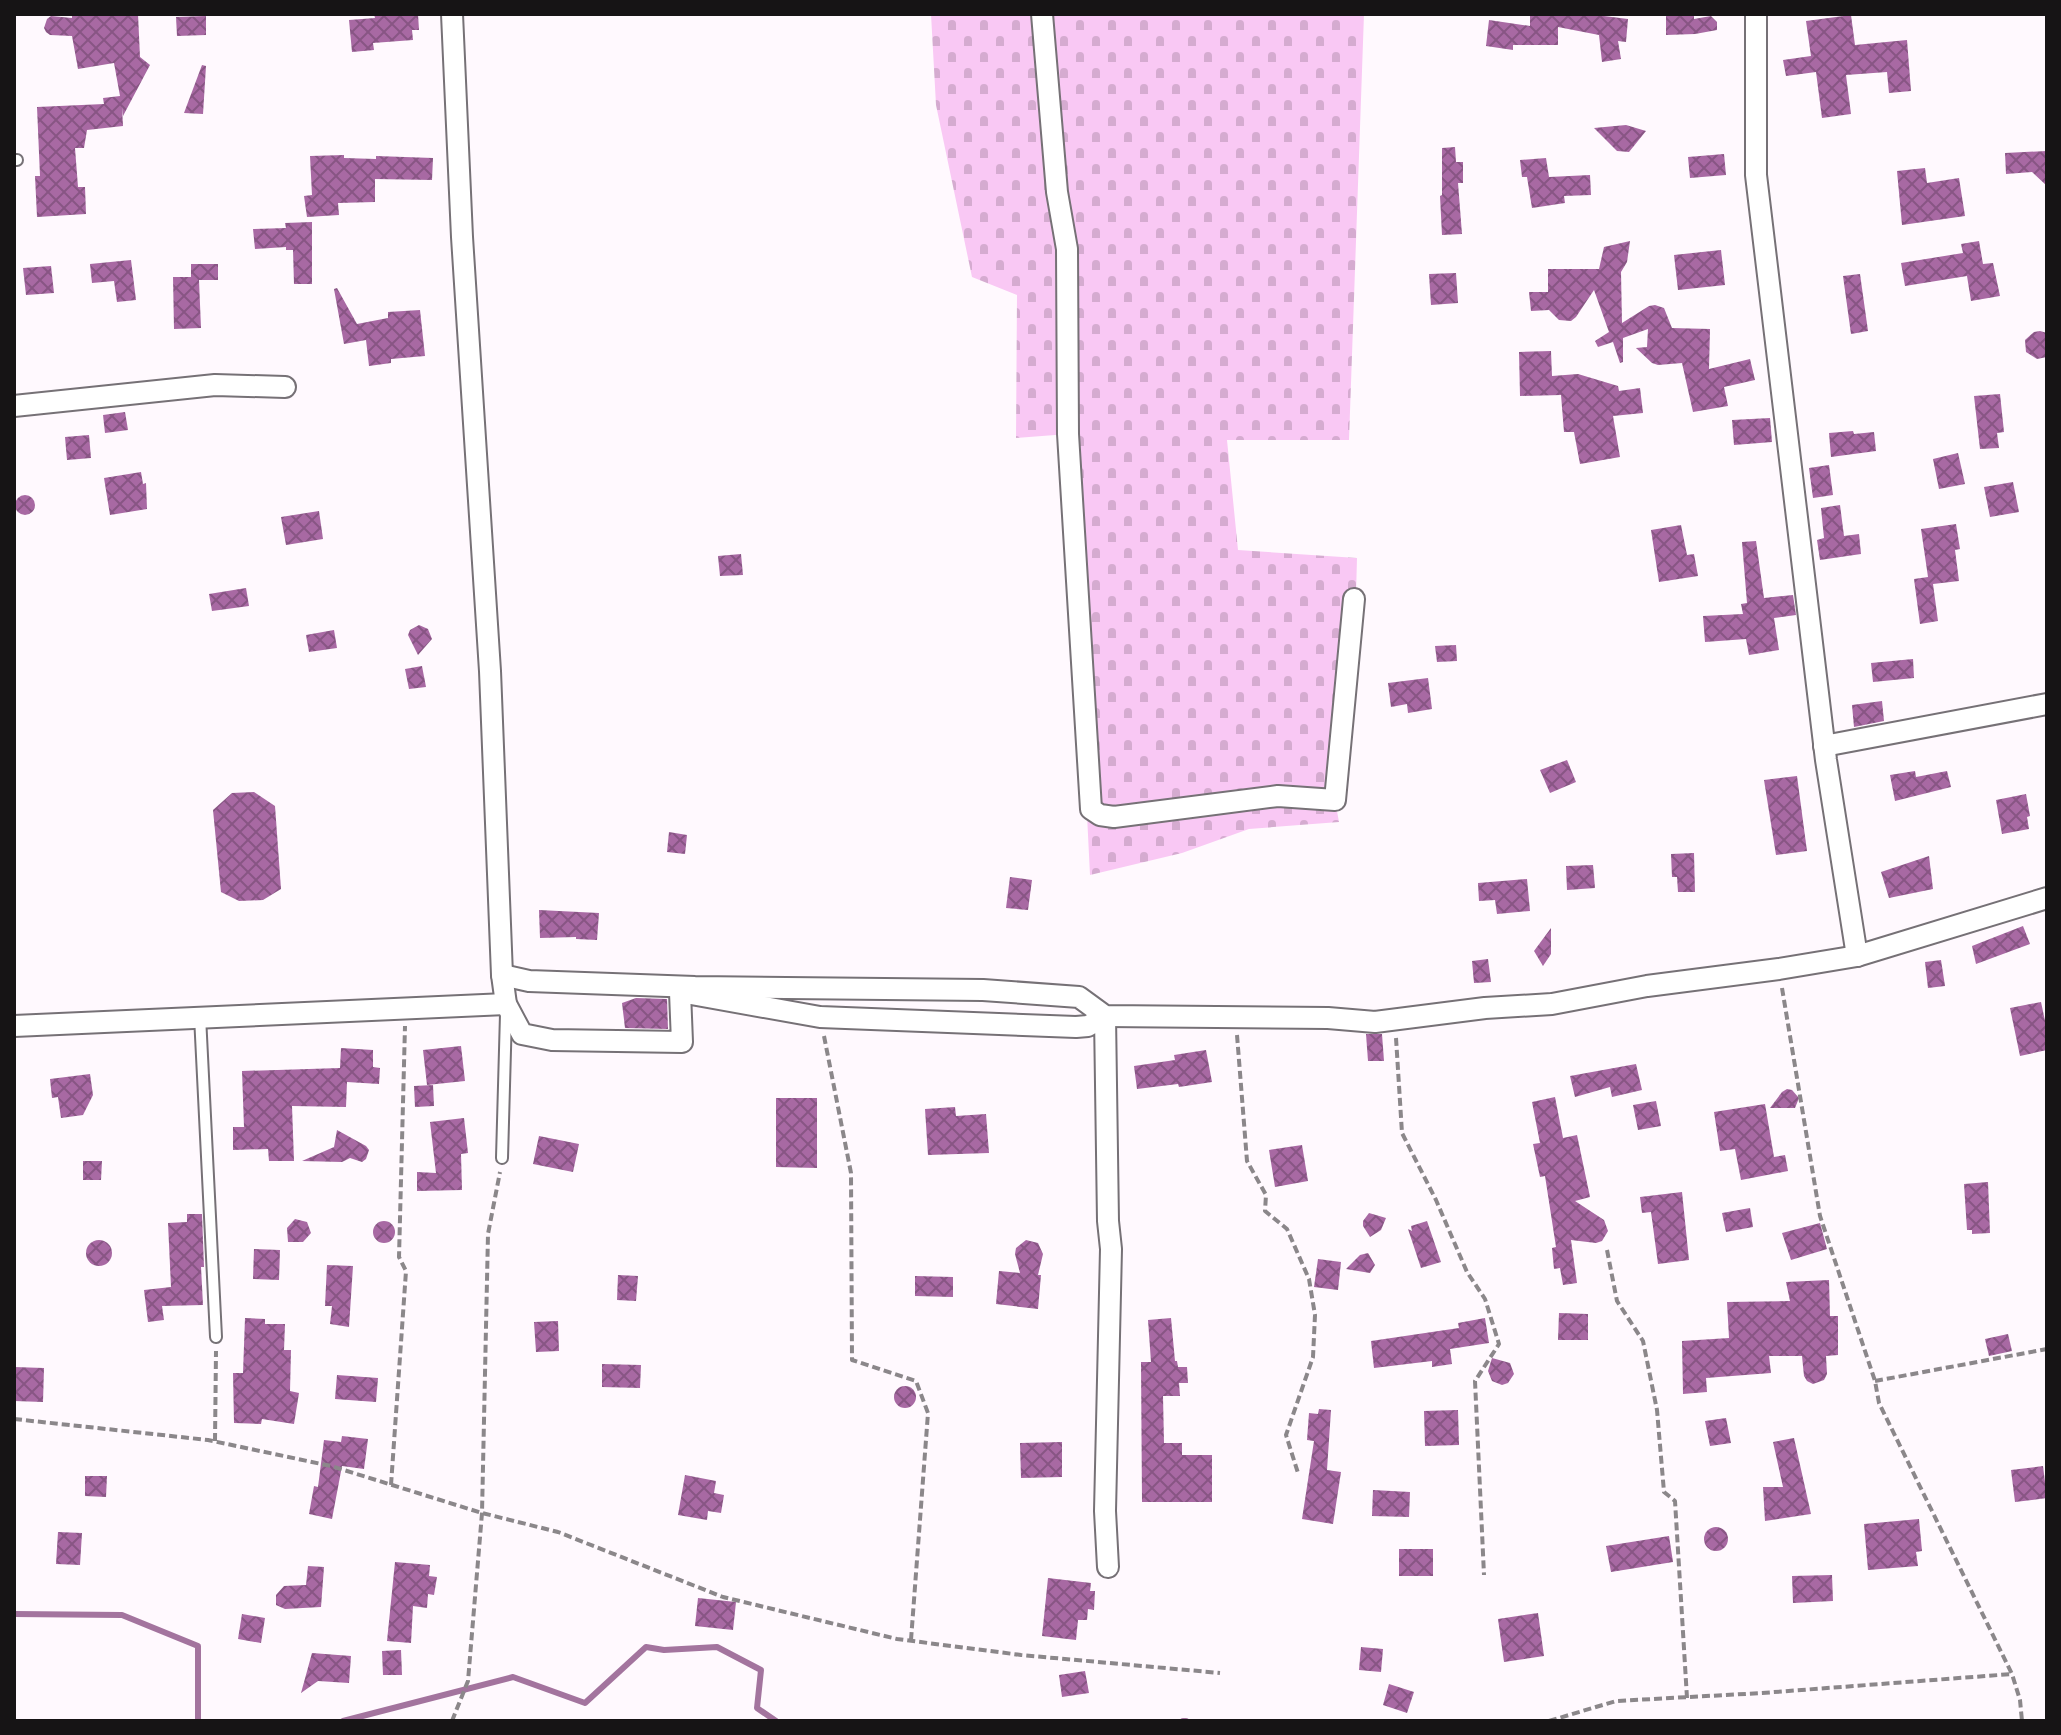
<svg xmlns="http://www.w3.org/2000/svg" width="2061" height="1735" viewBox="0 0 2061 1735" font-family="Inter,sans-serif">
<defs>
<pattern id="cemetery-stones" width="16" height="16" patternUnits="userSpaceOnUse" patternTransform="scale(2)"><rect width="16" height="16" fill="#f9c8f4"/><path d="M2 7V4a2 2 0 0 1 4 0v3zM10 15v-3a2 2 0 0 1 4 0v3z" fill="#d5abd0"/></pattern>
<pattern id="building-cross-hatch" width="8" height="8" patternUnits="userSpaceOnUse" patternTransform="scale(2)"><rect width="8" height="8" fill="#a869a3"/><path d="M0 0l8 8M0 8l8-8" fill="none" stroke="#885584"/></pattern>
</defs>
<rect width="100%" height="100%" fill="#fff9fe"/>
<!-- cemetery -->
<path fill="url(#cemetery-stones)" d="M 931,14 L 1364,14 L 1349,440 L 1227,440 L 1238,550 L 1357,558 L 1356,595 L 1335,800 L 1339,822 L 1249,829 L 1182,853 L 1090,875 L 1068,434 L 1016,438 L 1017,295 L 972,277 L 936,105 Z"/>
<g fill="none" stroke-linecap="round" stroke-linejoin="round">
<!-- stream -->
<g stroke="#a3749e" stroke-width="6">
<path d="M 14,1614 L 122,1615 L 198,1646 L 198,1721"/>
<path d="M 343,1721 L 513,1677 L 585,1703 L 646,1647 L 664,1650 L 717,1647 L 761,1670 L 757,1708 L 776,1721"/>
<path d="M 1183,1721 L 1186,1721"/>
</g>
</g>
<!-- building -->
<g fill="url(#building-cross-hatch)">
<path d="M 72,14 L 138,14 L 140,57 L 150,65 L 123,116 L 122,107 L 123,126 L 87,130 L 84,148 L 75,148 L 78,187 L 85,187 L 86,214 L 37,217 L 35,176 L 40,176 L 37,107 L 104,104 L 103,98 L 120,96 L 114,63 L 78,69 L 72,36 L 50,35 L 46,32 L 44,28 L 47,19 L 51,16 L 72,18 Z"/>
<path d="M 374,14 L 418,14 L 419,30 L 412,30 L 413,40 L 373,43 L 374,50 L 352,52 L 349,20 L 375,18 Z"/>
<path d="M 1530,14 L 1588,14 L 1628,19 L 1626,42 L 1618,41 L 1621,59 L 1602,62 L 1599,35 L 1558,27 L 1558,45 L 1513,45 L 1513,50 L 1486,46 L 1489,20 L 1530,26 Z"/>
<path d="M 1666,15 L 1694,15 L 1694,19 L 1711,16 L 1717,22 L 1717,30 L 1695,34 L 1666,35 Z"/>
<path d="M 1851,15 L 1855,45 L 1907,40 L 1911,91 L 1889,93 L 1887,72 L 1846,75 L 1851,114 L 1822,118 L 1816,72 L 1786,76 L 1783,60 L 1811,56 L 1806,21 Z"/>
<path d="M 206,16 L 206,35 L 177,36 L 176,17 Z"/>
<path d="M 202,65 L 206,66 L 203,114 L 184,113 Z"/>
<path d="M 1626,125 L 1646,131 L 1629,152 L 1617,151 L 1594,128 Z"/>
<path d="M 1455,147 L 1456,162 L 1463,162 L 1463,183 L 1458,183 L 1462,234 L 1442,235 L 1440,196 L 1442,195 L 1442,148 Z"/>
<path d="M 2047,151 L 2047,186 L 2032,172 L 2006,174 L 2005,153 Z"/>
<path d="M 1724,154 L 1726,175 L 1690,178 L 1688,157 Z"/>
<path d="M 344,155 L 344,158 L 376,159 L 376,156 L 433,158 L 432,180 L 375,179 L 375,202 L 338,203 L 339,215 L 307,217 L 304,196 L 312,195 L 310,156 Z"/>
<path d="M 1546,158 L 1549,177 L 1590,175 L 1591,195 L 1564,196 L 1565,203 L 1532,208 L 1527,177 L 1522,177 L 1520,160 Z"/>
<path d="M 1925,168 L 1927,183 L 1959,178 L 1965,216 L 1902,225 L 1897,171 Z"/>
<path d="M 312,222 L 312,284 L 294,284 L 293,250 L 286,250 L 286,247 L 255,249 L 253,229 L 286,228 L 285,223 Z"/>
<path d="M 1630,241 L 1627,262 L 1621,272 L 1622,323 L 1649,306 L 1655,305 L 1664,308 L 1672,328 L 1710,329 L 1709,369 L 1750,359 L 1755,380 L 1724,387 L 1728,406 L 1693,412 L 1682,363 L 1658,365 L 1652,363 L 1636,348 L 1647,347 L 1648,329 L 1623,338 L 1623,362 L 1620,363 L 1613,342 L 1598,347 L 1595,341 L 1609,332 L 1594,290 L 1576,317 L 1571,321 L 1559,320 L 1549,310 L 1531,311 L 1529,292 L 1548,292 L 1548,269 L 1599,269 L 1604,247 Z"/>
<path d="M 1979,241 L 1983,264 L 1993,263 L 2000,296 L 1971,301 L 1967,276 L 1905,286 L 1901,263 L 1963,253 L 1961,244 Z"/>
<path d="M 1721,250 L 1725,285 L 1678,290 L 1674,255 Z"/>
<path d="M 131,260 L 136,300 L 117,302 L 114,281 L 92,283 L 90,264 Z"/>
<path d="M 191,264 L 218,264 L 218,280 L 199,280 L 201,328 L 174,329 L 173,277 L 191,277 Z"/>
<path d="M 51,266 L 54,293 L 26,295 L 23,268 Z"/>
<path d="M 1456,273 L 1458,303 L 1431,305 L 1429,274 Z"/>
<path d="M 1860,274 L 1868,331 L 1851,334 L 1843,276 Z"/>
<path d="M 337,288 L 357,324 L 388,318 L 388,312 L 420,310 L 425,356 L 391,359 L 391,363 L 369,366 L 366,340 L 344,344 L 334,289 Z"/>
<path d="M 2040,331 L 2047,333 L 2047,357 L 2037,359 L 2026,352 L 2025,340 L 2034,332 Z"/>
<path d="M 1551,351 L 1552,376 L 1578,374 L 1618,386 L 1619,391 L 1640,388 L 1643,413 L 1613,416 L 1620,457 L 1580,464 L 1574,432 L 1564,432 L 1561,395 L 1520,396 L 1519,352 Z"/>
<path d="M 2000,394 L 2004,432 L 1997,433 L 1999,448 L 1980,449 L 1974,396 Z"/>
<path d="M 125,412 L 128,430 L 105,433 L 103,415 Z"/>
<path d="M 1770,418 L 1772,442 L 1734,445 L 1732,420 Z"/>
<path d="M 1853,431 L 1854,434 L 1874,432 L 1876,451 L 1831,457 L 1829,433 Z"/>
<path d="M 89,435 L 91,458 L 67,460 L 65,437 Z"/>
<path d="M 1958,453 L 1965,484 L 1939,489 L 1933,459 Z"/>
<path d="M 1829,465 L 1833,495 L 1813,498 L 1809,468 Z"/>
<path d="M 141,472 L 143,484 L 146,483 L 147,509 L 110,515 L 104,478 Z"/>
<path d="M 2013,482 L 2019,512 L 1990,517 L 1984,487 Z"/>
<circle cx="25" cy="505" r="10"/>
<path d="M 1840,505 L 1844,536 L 1859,534 L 1861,554 L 1820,560 L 1817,540 L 1824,538 L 1821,508 Z"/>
<path d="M 319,511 L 323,539 L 286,545 L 281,517 Z"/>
<path d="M 1956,524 L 1960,549 L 1955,550 L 1959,581 L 1933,584 L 1938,621 L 1920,624 L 1914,579 L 1928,577 L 1921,529 Z"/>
<path d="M 1681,525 L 1687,555 L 1694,554 L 1698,576 L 1659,582 L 1651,530 Z"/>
<path d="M 1756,541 L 1764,598 L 1793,595 L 1796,615 L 1774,618 L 1779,650 L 1749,655 L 1746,639 L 1705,642 L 1703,616 L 1743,614 L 1741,604 L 1747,603 L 1742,542 Z"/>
<path d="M 741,554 L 743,575 L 720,576 L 718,556 Z"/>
<path d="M 246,588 L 249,606 L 212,611 L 209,594 Z"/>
<path d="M 419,625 L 428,629 L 432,639 L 418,655 L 408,635 L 410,630 Z"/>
<path d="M 334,630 L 337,648 L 309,652 L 306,635 Z"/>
<path d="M 1456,645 L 1457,661 L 1437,662 L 1435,646 Z"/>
<path d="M 1913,659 L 1914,678 L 1873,682 L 1871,663 Z"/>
<path d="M 422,666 L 426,687 L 409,689 L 405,669 Z"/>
<path d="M 1428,678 L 1432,709 L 1408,713 L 1407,704 L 1391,707 L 1388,683 Z"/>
<path d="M 1882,701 L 1884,721 L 1854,727 L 1852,705 Z"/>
<path d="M 1567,760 L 1576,782 L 1550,793 L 1540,770 Z"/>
<path d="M 1915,771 L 1916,777 L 1947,771 L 1951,787 L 1895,801 L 1890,775 Z"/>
<path d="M 1797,776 L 1807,851 L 1776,855 L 1764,780 Z"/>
<path d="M 254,792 L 275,806 L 281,889 L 263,900 L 239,901 L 221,892 L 213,810 L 232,793 Z"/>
<path d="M 2026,794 L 2030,816 L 2027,817 L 2029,829 L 2002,834 L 1996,800 Z"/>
<path d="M 669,832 L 687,835 L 685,854 L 667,852 Z"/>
<path d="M 1694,853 L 1695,892 L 1678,892 L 1677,877 L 1672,877 L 1671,854 Z"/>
<path d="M 1929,856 L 1933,889 L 1889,898 L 1881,872 Z"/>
<path d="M 1593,865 L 1595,888 L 1567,890 L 1566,866 Z"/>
<path d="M 1010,877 L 1032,880 L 1028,910 L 1006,908 Z"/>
<path d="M 1527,879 L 1530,911 L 1497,914 L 1495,900 L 1479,901 L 1478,883 Z"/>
<path d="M 539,910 L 599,913 L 597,940 L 576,939 L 576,937 L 540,938 Z"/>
<path d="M 2023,926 L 2030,944 L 1976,964 L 1972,946 Z"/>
<path d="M 1551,928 L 1551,954 L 1543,966 L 1534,951 Z"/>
<path d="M 1488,959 L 1491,982 L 1474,983 L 1472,961 Z"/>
<path d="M 1941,960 L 1945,986 L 1928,988 L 1925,962 Z"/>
<path d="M 636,998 L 667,999 L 668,1029 L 625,1028 L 622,1003 Z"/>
<path d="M 2041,1002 L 2047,1030 L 2047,1050 L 2020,1056 L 2010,1008 Z"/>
<path d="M 1366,1034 L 1382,1034 L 1384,1061 L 1368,1061 Z"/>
<path d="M 461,1046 L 465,1081 L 427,1085 L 423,1050 Z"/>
<path d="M 341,1048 L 373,1050 L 373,1067 L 380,1068 L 379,1084 L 347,1082 L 346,1107 L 292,1106 L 294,1161 L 269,1161 L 268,1149 L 233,1150 L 233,1127 L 244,1127 L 242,1071 L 340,1068 Z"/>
<path d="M 1206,1050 L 1212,1082 L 1179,1087 L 1178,1084 L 1137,1089 L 1134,1066 L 1175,1060 L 1174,1055 Z"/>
<path d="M 1636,1064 L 1642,1090 L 1612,1097 L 1610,1087 L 1575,1097 L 1570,1076 Z"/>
<path d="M 90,1074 L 93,1095 L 83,1115 L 61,1118 L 58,1097 L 52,1098 L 50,1079 Z"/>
<path d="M 433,1085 L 434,1106 L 415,1107 L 414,1086 Z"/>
<path d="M 1787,1089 L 1792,1090 L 1799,1098 L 1795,1108 L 1770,1108 L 1782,1092 Z"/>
<path d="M 1555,1097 L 1563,1138 L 1577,1135 L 1590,1197 L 1575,1201 L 1604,1220 L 1608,1231 L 1602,1241 L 1596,1243 L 1571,1240 L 1577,1283 L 1563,1285 L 1560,1268 L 1554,1269 L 1552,1248 L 1556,1247 L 1545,1176 L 1540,1177 L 1533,1144 L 1540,1143 L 1532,1102 Z"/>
<path d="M 776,1098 L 817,1098 L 817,1168 L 776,1167 Z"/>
<path d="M 1656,1101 L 1661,1126 L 1638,1130 L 1633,1105 Z"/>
<path d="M 1765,1104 L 1774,1157 L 1785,1155 L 1788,1171 L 1741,1180 L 1735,1149 L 1720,1151 L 1714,1112 Z"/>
<path d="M 955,1107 L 956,1116 L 986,1114 L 989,1153 L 928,1155 L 925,1109 Z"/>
<path d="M 464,1118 L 468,1153 L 461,1154 L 462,1190 L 417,1191 L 417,1172 L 436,1173 L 430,1122 Z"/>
<path d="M 337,1130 L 366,1146 L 369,1150 L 366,1159 L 362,1162 L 350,1158 L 342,1162 L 302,1161 L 334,1147 Z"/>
<path d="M 539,1136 L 579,1144 L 573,1172 L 533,1164 Z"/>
<path d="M 1302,1145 L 1308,1181 L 1275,1187 L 1269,1150 Z"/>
<path d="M 83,1161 L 102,1161 L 101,1180 L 83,1180 Z"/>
<path d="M 1988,1182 L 1990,1233 L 1972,1234 L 1972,1230 L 1967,1230 L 1964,1184 Z"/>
<path d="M 1682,1192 L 1689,1260 L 1658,1264 L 1651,1212 L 1642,1213 L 1640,1197 Z"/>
<path d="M 1750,1208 L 1753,1227 L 1726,1232 L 1722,1213 Z"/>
<path d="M 1369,1213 L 1386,1218 L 1381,1230 L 1370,1237 L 1363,1226 L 1363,1221 Z"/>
<path d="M 187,1214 L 202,1214 L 204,1267 L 201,1267 L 203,1305 L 162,1306 L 164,1320 L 148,1322 L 144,1290 L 171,1287 L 168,1223 L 187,1222 Z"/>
<path d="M 295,1219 L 307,1222 L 311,1233 L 303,1242 L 288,1242 L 287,1228 Z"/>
<circle cx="384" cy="1232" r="11"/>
<path d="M 1427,1221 L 1441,1262 L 1421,1268 L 1408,1229 L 1412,1231 L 1411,1226 Z"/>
<path d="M 1820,1223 L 1827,1249 L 1791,1260 L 1782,1233 Z"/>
<path d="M 1026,1240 L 1038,1243 L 1043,1254 L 1038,1275 L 1041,1275 L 1038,1309 L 996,1304 L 999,1271 L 1020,1273 L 1015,1254 L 1016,1248 Z"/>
<circle cx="99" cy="1253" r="13"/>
<path d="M 254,1249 L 280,1250 L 279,1280 L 253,1279 Z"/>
<path d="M 1368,1253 L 1375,1265 L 1370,1273 L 1346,1269 L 1360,1255 Z"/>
<path d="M 1318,1259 L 1341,1262 L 1338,1290 L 1314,1287 Z"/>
<path d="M 327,1265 L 353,1266 L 349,1327 L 330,1324 L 332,1306 L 325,1306 Z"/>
<path d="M 618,1275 L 638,1276 L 636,1301 L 617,1300 Z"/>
<path d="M 915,1276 L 953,1277 L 953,1297 L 915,1296 Z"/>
<path d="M 1829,1280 L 1830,1316 L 1838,1316 L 1838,1355 L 1826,1356 L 1827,1374 L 1824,1380 L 1813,1384 L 1807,1381 L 1804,1376 L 1802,1356 L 1769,1356 L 1771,1373 L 1706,1378 L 1707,1392 L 1683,1394 L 1682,1341 L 1729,1338 L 1727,1302 L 1790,1301 L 1786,1282 Z"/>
<path d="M 1559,1313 L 1588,1314 L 1588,1340 L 1558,1340 Z"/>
<path d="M 245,1318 L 265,1319 L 265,1324 L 285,1324 L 284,1350 L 291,1350 L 290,1391 L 299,1393 L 294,1424 L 262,1419 L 261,1424 L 234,1423 L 233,1373 L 243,1373 Z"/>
<path d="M 1171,1318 L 1175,1361 L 1177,1361 L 1178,1367 L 1187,1367 L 1188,1383 L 1179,1383 L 1180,1396 L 1163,1396 L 1164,1443 L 1182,1443 L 1182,1455 L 1212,1455 L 1212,1502 L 1142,1502 L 1141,1362 L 1151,1362 L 1148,1320 Z"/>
<path d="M 1485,1318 L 1489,1343 L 1450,1349 L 1452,1364 L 1432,1367 L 1432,1361 L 1374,1368 L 1371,1341 L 1459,1328 L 1458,1323 Z"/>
<path d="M 558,1321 L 559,1351 L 536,1352 L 534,1322 Z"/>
<path d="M 2008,1334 L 2012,1351 L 1989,1356 L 1985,1339 Z"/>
<path d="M 1492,1358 L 1510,1363 L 1514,1374 L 1508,1383 L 1502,1385 L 1492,1381 L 1488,1371 Z"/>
<path d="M 602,1364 L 641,1365 L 640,1388 L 602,1387 Z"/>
<path d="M 14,1367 L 44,1368 L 43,1402 L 14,1401 Z"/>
<path d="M 337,1375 L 378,1378 L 376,1402 L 335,1399 Z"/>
<circle cx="905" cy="1397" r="11"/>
<path d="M 1319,1409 L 1331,1410 L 1327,1470 L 1341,1472 L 1333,1524 L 1302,1519 L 1314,1441 L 1307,1440 L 1309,1413 L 1318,1414 Z"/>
<path d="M 1458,1410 L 1459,1445 L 1425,1446 L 1424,1411 Z"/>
<path d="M 1726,1418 L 1731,1443 L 1710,1446 L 1705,1421 Z"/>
<path d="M 342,1436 L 368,1439 L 364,1469 L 342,1466 L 332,1519 L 309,1514 L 314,1486 L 318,1487 L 324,1440 L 341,1442 Z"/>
<path d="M 1794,1438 L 1811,1514 L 1765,1521 L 1763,1487 L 1783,1487 L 1773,1442 Z"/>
<path d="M 1062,1442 L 1062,1477 L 1021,1478 L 1020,1443 Z"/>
<path d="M 2043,1466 L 2047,1498 L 2015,1502 L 2011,1470 Z"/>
<path d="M 685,1475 L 716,1481 L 714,1493 L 724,1495 L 721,1513 L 708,1511 L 707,1520 L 678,1515 Z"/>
<path d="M 85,1476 L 107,1476 L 106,1497 L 85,1496 Z"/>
<path d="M 1373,1490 L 1410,1492 L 1409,1517 L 1372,1516 Z"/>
<path d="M 1919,1519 L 1922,1551 L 1916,1552 L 1918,1566 L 1868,1570 L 1864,1524 Z"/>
<circle cx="1716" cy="1539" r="12"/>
<path d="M 58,1532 L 82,1533 L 80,1565 L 56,1564 Z"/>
<path d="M 1669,1536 L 1673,1562 L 1611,1572 L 1606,1546 Z"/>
<rect x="1399" y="1549" width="34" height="27"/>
<path d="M 395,1562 L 430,1565 L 429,1576 L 437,1577 L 434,1595 L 428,1594 L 427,1608 L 413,1606 L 411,1643 L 387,1641 Z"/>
<path d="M 308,1566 L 324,1567 L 321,1607 L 285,1609 L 276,1605 L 276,1595 L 284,1586 L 306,1585 Z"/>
<path d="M 1832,1575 L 1833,1601 L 1793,1603 L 1792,1576 Z"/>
<path d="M 1048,1578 L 1091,1583 L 1090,1591 L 1095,1591 L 1094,1610 L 1088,1609 L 1087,1620 L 1078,1620 L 1076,1640 L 1042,1636 Z"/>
<path d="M 698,1598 L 736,1602 L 733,1630 L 695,1626 Z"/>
<path d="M 1538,1613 L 1544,1656 L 1504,1662 L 1498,1619 Z"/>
<path d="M 242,1614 L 265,1618 L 261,1643 L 238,1639 Z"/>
<path d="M 1361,1647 L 1383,1649 L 1381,1672 L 1359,1670 Z"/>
<path d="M 401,1650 L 402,1675 L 383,1675 L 382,1651 Z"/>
<path d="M 312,1653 L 351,1656 L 349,1683 L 318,1681 L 301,1693 Z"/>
<path d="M 1085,1671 L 1089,1693 L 1062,1697 L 1059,1675 Z"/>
<path d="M 1389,1684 L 1414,1692 L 1407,1713 L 1383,1705 Z"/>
</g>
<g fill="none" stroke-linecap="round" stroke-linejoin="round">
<!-- lane casing -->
<g stroke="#767176" stroke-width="14">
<g id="lane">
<path d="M 14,160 L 17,160"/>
<path d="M 200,1016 L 216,1337"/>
<path d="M 502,1158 L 506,1014"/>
</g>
</g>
<!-- street casing -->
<g stroke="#767176" stroke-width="24">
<g id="street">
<path d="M 452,14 L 462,237 L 490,671 L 502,975 L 506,1004 L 522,1034 L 552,1040 L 682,1042 L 680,992 L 820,1017 L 1076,1027 L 1088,1026 L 1105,1016 L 1108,1221 L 1111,1249 L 1105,1511 L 1108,1567"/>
<path d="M 1042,14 L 1057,192 L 1067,249 L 1068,434 L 1091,809 L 1100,815 L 1114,817 L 1278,796 L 1335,800 L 1354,599"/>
<path d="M 1756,14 L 1756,175 L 1826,760 L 1857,956"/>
<path d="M 14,406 L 215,385 L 285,387"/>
<path d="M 1824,746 L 2047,704"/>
<path d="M 502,975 L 529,981 L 695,987 L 983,990 L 1079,997 L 1105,1016 L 1328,1018 L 1375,1022 L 1485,1008 L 1552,1004 L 1647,986 L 1779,969 L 1857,956 L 2047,898"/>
<path d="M 14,1026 L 506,1004"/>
</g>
</g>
<!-- path -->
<g stroke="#8b878a" stroke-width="4" stroke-dasharray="8 4" stroke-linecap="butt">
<path d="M 1782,988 L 1820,1216 L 1875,1381 L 1879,1403 L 2012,1674 L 2020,1700 L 2022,1721"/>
<path d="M 1237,1035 L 1247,1161 L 1266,1195 L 1265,1211 L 1287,1229 L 1309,1279 L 1315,1315 L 1313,1357 L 1286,1435 L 1298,1473"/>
<path d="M 824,1036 L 851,1173 L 852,1360 L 916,1381 L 928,1413 L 911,1640"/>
<path d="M 1396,1038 L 1402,1133 L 1436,1200 L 1467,1272 L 1485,1299 L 1499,1344 L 1475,1381 L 1484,1575"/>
<path d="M 1607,1250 L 1617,1301 L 1643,1341 L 1657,1410 L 1664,1492 L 1675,1501 L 1687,1698"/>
<path d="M 1875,1381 L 2047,1349"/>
<path d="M 14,1419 L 208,1440 L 331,1466 L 482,1513 L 558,1532 L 723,1597 L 897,1639 L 1021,1655 L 1220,1673"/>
<path d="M 215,1441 L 216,1351"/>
<path d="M 391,1485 L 406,1271 L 399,1257 L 405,1026"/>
<path d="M 452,1721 L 468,1681 L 482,1513 L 488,1234 L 500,1172"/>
<path d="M 1549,1721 L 1616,1701 L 1762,1693 L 2012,1674"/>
</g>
<!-- lane -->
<use href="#lane" stroke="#fff" stroke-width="10"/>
<!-- street -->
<use href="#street" stroke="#fff" stroke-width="20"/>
</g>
<!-- border -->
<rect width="2061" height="1735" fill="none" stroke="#161415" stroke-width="32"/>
</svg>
